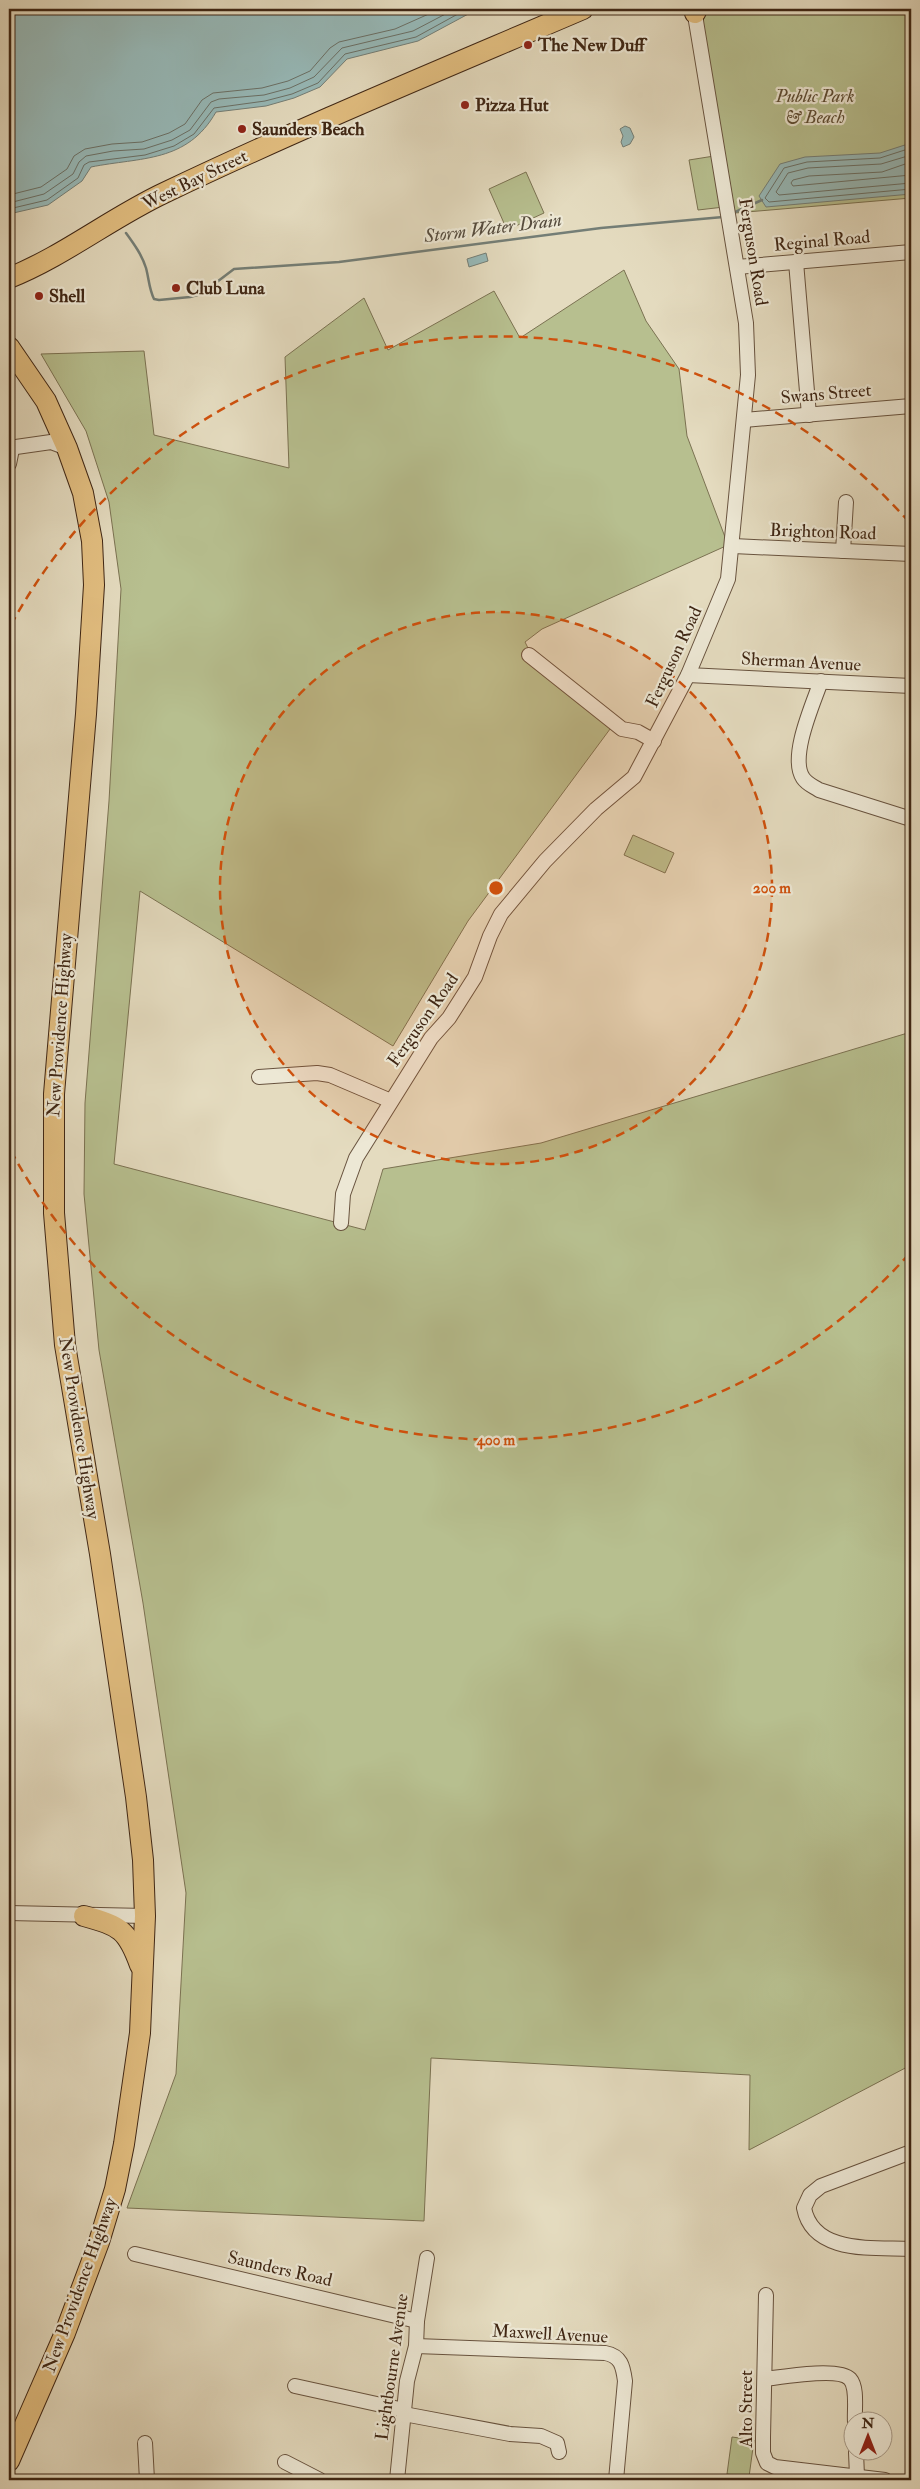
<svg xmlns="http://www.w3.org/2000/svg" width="920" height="2489" viewBox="0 0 920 2489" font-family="'IM FELL Double Pica',serif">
<rect width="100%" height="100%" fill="#e4dbbf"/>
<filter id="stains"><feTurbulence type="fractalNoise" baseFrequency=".004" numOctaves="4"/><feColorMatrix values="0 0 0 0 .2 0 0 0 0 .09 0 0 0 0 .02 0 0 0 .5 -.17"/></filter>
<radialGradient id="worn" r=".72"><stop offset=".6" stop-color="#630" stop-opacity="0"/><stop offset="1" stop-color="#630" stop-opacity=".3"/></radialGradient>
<!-- green -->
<g fill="#b7bf8f" stroke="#7b7252">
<path d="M 700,9 L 911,9 L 911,198 L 735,213 Z"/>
<path d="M 714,156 L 724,207 L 698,210 L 689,160 Z"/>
<path d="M 526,172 L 544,213 L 507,230 L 489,189 Z"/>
<path d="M 624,270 L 646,321 L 679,369 L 687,436 L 728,545 L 542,629 L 525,642 L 533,658 L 613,725 L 468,921 L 393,1046 L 140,891 L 114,1164 L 365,1230 L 383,1169 L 541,1143 L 911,1032 L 911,2065 L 749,2150 L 750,2075 L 431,2058 L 424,2221 L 127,2208 L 176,2074 L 186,1893 L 143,1603 L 99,1350 L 84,1194 L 85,1103 L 109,801 L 121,589 L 109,502 L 86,431 L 41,354 L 144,351 L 154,435 L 289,468 L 285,357 L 364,298 L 388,350 L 494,291 L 520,338 Z"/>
<path d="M 633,835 L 674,853 L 665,873 L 624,855 Z"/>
<path d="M 732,2437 L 754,2440 L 749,2477 L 727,2474 Z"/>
</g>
<!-- water -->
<g fill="#97b9b8" stroke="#747e76">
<path d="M 9,9 L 483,9 L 472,12 L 418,41 L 347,59 L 320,87 L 294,98 L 266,106 L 216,112 C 187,163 141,157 91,167 L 82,181 L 48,205 L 9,214 Z"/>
<path d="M 625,126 L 630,128 L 634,137 L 630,144 L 623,147 L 621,142 L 623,136 L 620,129 Z"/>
<path d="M 911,143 L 911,194 L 766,207 L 759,196 L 780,164 L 805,157 L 880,153 Z"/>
<path d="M 486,253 L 488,261 L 469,267 L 467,259 Z"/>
</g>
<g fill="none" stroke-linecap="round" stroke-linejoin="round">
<!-- shore -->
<g stroke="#6b7066" stroke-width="1">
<path d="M 911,148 L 880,158 L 807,162 L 784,168 L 765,198 L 769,202 L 911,189"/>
<path d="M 911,155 L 881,164 L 808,168 L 788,173 L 776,192 L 779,195 L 911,183"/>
<path d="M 911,162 L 882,172 L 809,176 L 793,180 L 791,183 L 793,186 L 911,175"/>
<path d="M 9,195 L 41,187 L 67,169 L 74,156 L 85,149 L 112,144 L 142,142 L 169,133 L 185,124 L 202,100 L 213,93 L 262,88 L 288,81 L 310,71 L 330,48 L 339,42 L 395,29 L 440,9"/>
<path d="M 9,203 L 44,194 L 73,174 L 79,162 L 86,156 L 113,151 L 144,149 L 172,140 L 190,130 L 211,102 L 219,99 L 264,95 L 290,88 L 314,77 L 342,48 L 413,31 L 455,9"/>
<path d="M 9,209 L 47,200 L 78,178 L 84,165 L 89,162 L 145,155 L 174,146 L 194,134 L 214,108 L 265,101 L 292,94 L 318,83 L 345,54 L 416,37 L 467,9"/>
</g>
<!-- stream -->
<g stroke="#747e76" stroke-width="2.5">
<path d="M 733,213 L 762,200"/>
<path d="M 126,233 C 134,244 142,255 146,268 C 149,279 149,289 154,299 L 159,300 L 190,297 L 201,294 L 234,269 L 339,262 L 601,228 L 723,217"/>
</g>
<!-- minor casing -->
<g stroke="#68533f" stroke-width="16">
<g id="minor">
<path d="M 796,262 L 809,415"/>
<path d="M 737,267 L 911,252"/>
<path d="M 744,420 L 911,406"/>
<path d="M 9,448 L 51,442 L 67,448"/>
<path d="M 9,464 L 12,449"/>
<path d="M 733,546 L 911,554"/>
<path d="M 843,551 L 846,502"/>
<path d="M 529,655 L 622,729 L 638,732 L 654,741"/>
<path d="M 688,675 L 911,686"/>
<path d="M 821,681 C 813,704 789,757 803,778 C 807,784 813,786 819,790 L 911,819"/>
<path d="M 259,1077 L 317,1073 L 330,1075 L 391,1101"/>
<path d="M 341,1223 L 343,1194 L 356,1158 L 431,1038 L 449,1018 L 475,977 L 490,936 L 501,914 L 545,861 L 596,809 L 634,777 L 688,675 L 728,579 L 748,375 L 746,323 L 694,9"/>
<path d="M 9,1913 L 145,1916"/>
<path d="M 911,2152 L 821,2186 L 810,2195 L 804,2208 C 813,2255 875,2247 911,2249"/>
<path d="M 135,2254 L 417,2321"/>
<path d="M 766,2295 L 763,2437 L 763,2453 L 767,2463 L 775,2467 L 885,2480"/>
<path d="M 416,2346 L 605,2353 C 621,2356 623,2366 625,2381 L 616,2480"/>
<path d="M 765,2379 C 781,2377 839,2367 850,2379 C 858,2388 854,2411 855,2422"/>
<path d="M 295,2386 L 404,2410"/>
<path d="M 404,2414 L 510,2434 L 541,2436 L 557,2443 L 559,2452"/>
<path d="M 145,2443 L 147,2480"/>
<path d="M 856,2452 L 857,2476"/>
<path d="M 285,2462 L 320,2480"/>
<path d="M 397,2480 L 407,2381 L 416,2346 L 417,2321 L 427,2258"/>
</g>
</g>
<!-- highway casing -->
<g stroke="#3f2614" stroke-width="22">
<g id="highway">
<path d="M 695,13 L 697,9"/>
<path d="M 9,278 C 64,256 111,218 164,193 C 302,127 443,69 583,9"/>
<path d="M 9,347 L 46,401 L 67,448 L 83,493 L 92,541 L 94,585 L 86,714 L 54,1094 L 54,1213 L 65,1345 L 100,1554 L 136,1797 L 143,1860 L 145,1916 L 140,2033 L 124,2144 L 115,2189 L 99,2242 L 65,2333 L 9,2461"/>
<path d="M 84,1916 C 120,1926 127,1929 140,1965"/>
</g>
</g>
<!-- minor -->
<use href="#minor" stroke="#ede8d5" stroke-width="14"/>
<!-- highway -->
<use href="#highway" stroke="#e2be80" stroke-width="20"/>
</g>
<!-- distance rings -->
<circle cx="496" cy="888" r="276" fill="#cf510d" fill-opacity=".12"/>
<g fill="none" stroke="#cf510d" stroke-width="2.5" stroke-dasharray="9 6">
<circle cx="496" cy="888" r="276"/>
<path d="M909 1254A552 552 0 0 1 11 1151M11 625A552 552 0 0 1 909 522"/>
</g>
<!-- markers -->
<g fill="#8f2418" stroke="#ede8d5" stroke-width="2">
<circle cx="528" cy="45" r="5"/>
<circle cx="465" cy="105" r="5"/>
<circle cx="242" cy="129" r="5"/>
<circle cx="176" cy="288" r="5"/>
<circle cx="39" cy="296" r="5"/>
</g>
<g text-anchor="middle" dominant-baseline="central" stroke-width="4.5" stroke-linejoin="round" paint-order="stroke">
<!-- poi labels -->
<g font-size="18" font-weight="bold" fill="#3f2614" stroke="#ede8d5" text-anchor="start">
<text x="538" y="45">The New Duff</text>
<text x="475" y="105">Pizza Hut</text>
<text x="252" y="129">Saunders Beach</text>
<text x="186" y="288">Club Luna</text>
<text x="49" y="296">Shell</text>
</g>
<!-- park labels -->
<g font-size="18" font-style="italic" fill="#5d4c33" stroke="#ede8d5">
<text x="815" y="96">Public Park<tspan x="815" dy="21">&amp; Beach</tspan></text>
</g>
<!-- street labels -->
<g font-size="18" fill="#3f2614" stroke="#ede8d5">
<text transform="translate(195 180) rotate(-26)">West Bay Street</text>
<text transform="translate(822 241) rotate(-5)">Reginal Road</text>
<text transform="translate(753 252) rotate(81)">Ferguson Road</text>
<text transform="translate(826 394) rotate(-5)">Swans Street</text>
<text transform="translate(823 532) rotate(2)">Brighton Road</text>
<text transform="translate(674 657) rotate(-65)">Ferguson Road</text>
<text transform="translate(801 662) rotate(3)">Sherman Avenue</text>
<text transform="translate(423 1020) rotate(-55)">Ferguson Road</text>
<text transform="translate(60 1025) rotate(-86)">New Providence Highway</text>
<text transform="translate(79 1428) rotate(81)">New Providence Highway</text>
<text transform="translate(280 2269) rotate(13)">Saunders Road</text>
<text transform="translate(80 2285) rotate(-70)">New Providence Highway</text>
<text transform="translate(550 2334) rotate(3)">Maxwell Avenue</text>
<text transform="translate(392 2367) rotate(-82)">Lightbourne Avenue</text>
<text transform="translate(746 2409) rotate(-90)">Alto Street</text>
</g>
<!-- water labels -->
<g font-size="19" font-style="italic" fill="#554b3d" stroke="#ede8d5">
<text transform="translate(493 228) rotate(-7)">Storm Water Drain</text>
</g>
</g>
<circle cx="496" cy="888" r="8" fill="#cf510d" stroke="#ede8d5" stroke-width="2.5"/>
<g font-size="15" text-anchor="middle" font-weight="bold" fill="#cf510d" stroke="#ede8d5" stroke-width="4.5" stroke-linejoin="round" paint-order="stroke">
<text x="772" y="893">200 m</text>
<text x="496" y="1445">400 m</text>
</g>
<!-- margin -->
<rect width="920" height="2489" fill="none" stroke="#e4dbbf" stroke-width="30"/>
<rect x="10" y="10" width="900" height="2469" fill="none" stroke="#3f2614" stroke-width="2.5"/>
<rect x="15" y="15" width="890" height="2459" fill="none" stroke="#3f2614"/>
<!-- north arrow -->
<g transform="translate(868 2436)"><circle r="24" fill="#ede8d5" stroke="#a79a88"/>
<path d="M0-4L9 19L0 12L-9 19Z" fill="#8f2418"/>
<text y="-8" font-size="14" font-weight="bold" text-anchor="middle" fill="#3f2614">N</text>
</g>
<rect width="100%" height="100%" filter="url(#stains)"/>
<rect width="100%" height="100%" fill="url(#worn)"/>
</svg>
